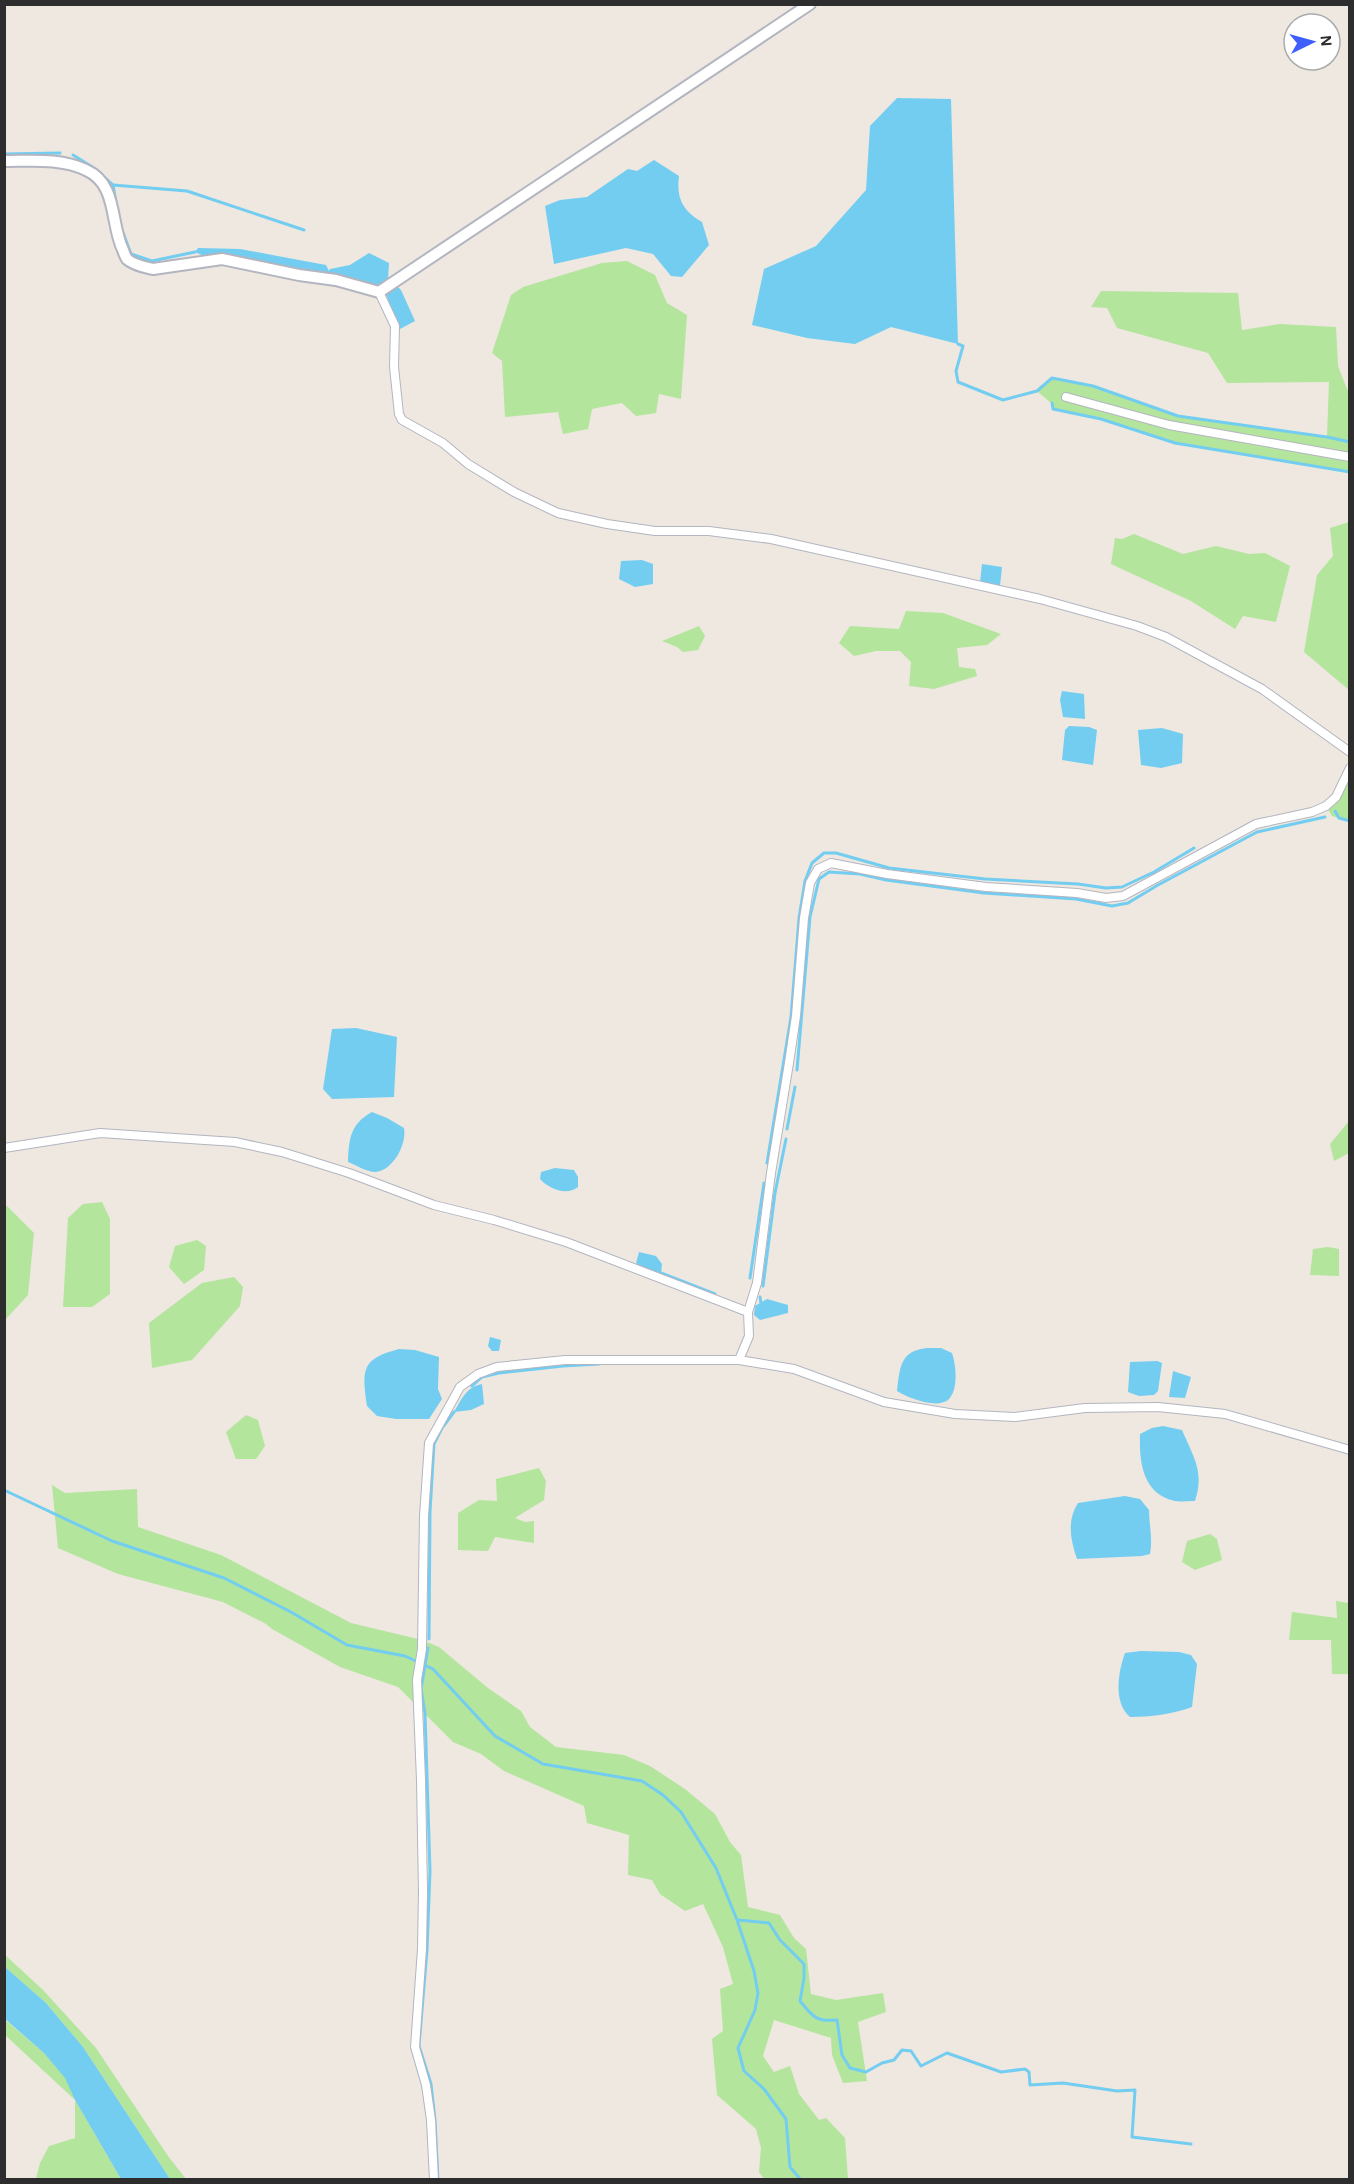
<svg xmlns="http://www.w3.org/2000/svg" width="1354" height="2184" viewBox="0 0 1354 2184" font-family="'Alegreya Sans',sans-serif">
<rect width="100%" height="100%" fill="#eee8e0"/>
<!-- green -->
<g fill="#b3e59c">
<path d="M 627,261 L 655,275 L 667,303 L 687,315 L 681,399 L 659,394 L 656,413 L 636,416 L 622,403 L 592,409 L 588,429 L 563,434 L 558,412 L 505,417 L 502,361 L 492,353 L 511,295 L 523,287 L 602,263 Z"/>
<path d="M 1101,291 L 1238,293 L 1242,330 L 1280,324 L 1336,327 L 1338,366 L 1347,389 L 1349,391 L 1349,472 L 1175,443 L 1101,419 L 1053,409 L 1051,403 L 1037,391 L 1052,378 L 1093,386 L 1178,416 L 1327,437 L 1329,382 L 1227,383 L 1208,353 L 1117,328 L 1107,308 L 1091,307 Z"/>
<path d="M 1349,522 L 1350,522 L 1349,690 L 1304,652 L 1317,575 L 1333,556 L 1330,528 Z"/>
<path d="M 1134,534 L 1183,554 L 1216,546 L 1249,554 L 1265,553 L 1290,566 L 1276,622 L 1243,616 L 1235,629 L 1191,601 L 1111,564 L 1115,538 L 1122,539 Z"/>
<path d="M 906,611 L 943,613 L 1001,634 L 987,645 L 957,648 L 959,667 L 975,669 L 977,676 L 934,689 L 909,686 L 911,662 L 900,651 L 876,651 L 854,656 L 839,643 L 850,626 L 899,629 Z"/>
<path d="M 699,626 L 705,636 L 698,650 L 683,652 L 677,647 L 662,641 Z"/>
<path d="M 1349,768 L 1349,821 L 1332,816 L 1326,806 L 1336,797 Z"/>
<path d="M 1349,1121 L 1349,1153 L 1334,1161 L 1330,1144 Z"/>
<path d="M 102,1202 L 110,1219 L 110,1294 L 92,1307 L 63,1307 L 68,1218 L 83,1204 Z"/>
<path d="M 4,1203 L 34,1233 L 28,1295 L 5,1320 Z"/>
<path d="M 197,1240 L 206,1246 L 204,1270 L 184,1284 L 169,1267 L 175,1246 Z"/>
<path d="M 1328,1247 L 1339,1249 L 1339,1276 L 1310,1275 L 1313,1249 Z"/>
<path d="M 234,1277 L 243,1287 L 240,1306 L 192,1360 L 152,1368 L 149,1323 L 202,1283 Z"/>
<path d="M 246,1415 L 258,1420 L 265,1446 L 256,1459 L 236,1459 L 226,1432 Z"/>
<path d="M 539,1468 L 546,1481 L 544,1500 L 515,1518 L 525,1522 L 534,1521 L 534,1543 L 495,1537 L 488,1551 L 458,1550 L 458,1513 L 479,1500 L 497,1501 L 496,1479 Z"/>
<path d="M 52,1485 L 65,1493 L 137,1489 L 138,1527 L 221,1555 L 351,1623 L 422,1640 L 439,1647 L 488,1688 L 521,1711 L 530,1727 L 556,1747 L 624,1755 L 650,1766 L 685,1789 L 715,1814 L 730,1842 L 741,1855 L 748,1907 L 780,1915 L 794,1938 L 806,1949 L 811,1994 L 836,2000 L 883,1993 L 886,2012 L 858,2022 L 867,2081 L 843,2083 L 832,2055 L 831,2038 L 774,2020 L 763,2056 L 774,2072 L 790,2066 L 799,2094 L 819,2120 L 826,2118 L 845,2138 L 848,2179 L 764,2179 L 759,2172 L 761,2148 L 756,2129 L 717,2095 L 712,2039 L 723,2031 L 720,1989 L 733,1984 L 723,1947 L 703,1904 L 685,1911 L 660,1894 L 652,1880 L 628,1875 L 629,1835 L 587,1823 L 584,1806 L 504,1771 L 481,1754 L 453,1742 L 398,1687 L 340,1667 L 272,1629 L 266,1624 L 223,1602 L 118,1574 L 58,1548 Z"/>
<path d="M 1210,1534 L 1217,1539 L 1222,1560 L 1195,1570 L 1182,1562 L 1187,1541 Z"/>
<path d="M 1336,1601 L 1349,1603 L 1349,1674 L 1332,1674 L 1331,1640 L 1289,1640 L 1292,1612 L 1337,1618 Z"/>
<path d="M 4,1954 L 43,1990 L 96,2048 L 168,2156 L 186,2179 L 170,2179 L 83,2047 L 46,2003 L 5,1967 Z"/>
<path d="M 4,2019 L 44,2053 L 66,2078 L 75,2100 L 121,2179 L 36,2179 L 40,2163 L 49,2146 L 75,2138 L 75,2100 L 5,2035 Z"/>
</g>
<!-- water -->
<g fill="#72cdf1">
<path d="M 897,98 L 951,99 L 958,344 L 891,327 L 855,344 L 807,338 L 752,325 L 764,269 L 816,246 L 866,190 L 870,126 Z"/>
<path d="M 654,160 L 679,176 C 676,199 683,211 702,222 L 709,245 L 682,277 L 671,276 L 653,254 L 626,248 L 554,264 L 545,206 L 560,200 L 587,197 L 628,169 L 637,171 Z"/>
<path d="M 198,248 L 240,249 L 326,265 L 329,271 L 330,269 L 350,265 L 369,253 L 389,263 L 388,280 L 377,287 L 328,276 L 328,272 C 299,278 269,263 241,257 C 225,254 209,260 195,252 Z"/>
<path d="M 396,285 L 401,290 L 415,321 L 400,329 L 386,294 Z"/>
<path d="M 642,560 L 653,564 L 653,584 L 635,587 L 619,579 L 621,561 Z"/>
<path d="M 982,564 L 1002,567 L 1000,586 L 980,583 Z"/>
<path d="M 1062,691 L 1084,694 L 1085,719 L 1063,717 L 1060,700 Z"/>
<path d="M 1069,726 L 1089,727 L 1097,730 L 1093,765 L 1062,760 L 1065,730 Z"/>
<path d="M 1162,728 L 1183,734 L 1182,763 L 1161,768 L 1141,765 L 1138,730 Z"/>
<path d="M 356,1028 L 397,1037 L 394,1097 L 332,1099 L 323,1089 L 332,1029 Z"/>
<path d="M 372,1112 L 387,1118 L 404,1128 C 407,1144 393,1171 375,1172 C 367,1172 356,1165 348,1162 C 349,1139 350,1124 372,1112 Z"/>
<path d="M 555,1168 L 574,1170 L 578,1177 L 578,1187 C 566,1196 549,1189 540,1179 L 541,1172 Z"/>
<path d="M 639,1252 L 656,1256 L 662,1264 L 661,1273 L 644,1270 L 636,1263 Z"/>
<path d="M 767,1299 L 788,1305 L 788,1313 L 760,1320 L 754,1315 L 755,1306 Z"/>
<path d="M 490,1337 L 501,1340 L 499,1351 L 492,1351 L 488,1346 Z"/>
<path d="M 927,1348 L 941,1348 L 952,1353 C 956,1365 959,1390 948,1400 C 936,1409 908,1398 897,1391 C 900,1367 900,1351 927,1348 Z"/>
<path d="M 399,1349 L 415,1350 L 439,1357 L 438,1389 L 442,1399 L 429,1419 L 396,1419 L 377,1416 L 367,1406 C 362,1369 361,1359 399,1349 Z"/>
<path d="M 1157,1361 L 1162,1363 L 1158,1391 L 1154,1395 L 1139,1396 L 1128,1392 L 1130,1362 Z"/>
<path d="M 1173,1371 L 1191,1377 L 1185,1398 L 1169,1397 Z"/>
<path d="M 482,1384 L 484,1404 L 471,1410 L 454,1412 C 462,1399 466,1387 482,1384 Z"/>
<path d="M 1163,1426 L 1182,1430 C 1193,1456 1205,1472 1195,1501 C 1189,1501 1181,1502 1175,1501 C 1143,1494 1139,1463 1140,1434 L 1152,1428 Z"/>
<path d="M 1125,1496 L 1140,1499 L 1149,1510 C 1149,1525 1153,1539 1150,1554 L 1142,1556 L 1077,1559 C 1070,1539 1067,1520 1078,1503 Z"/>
<path d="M 1141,1651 L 1179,1652 L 1191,1655 L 1197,1664 L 1192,1707 C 1173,1714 1150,1717 1130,1717 C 1113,1703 1118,1672 1125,1653 Z"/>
<path d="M 5,1967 L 46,2003 L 83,2047 L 170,2179 L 121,2179 L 75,2100 L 65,2078 L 44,2053 L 5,2019 Z"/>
</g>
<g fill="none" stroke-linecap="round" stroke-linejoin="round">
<!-- stream -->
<g stroke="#72cdf1" stroke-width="3">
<path d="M 4,154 L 60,153"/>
<path d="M 73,155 L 94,168 L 113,185 L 116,203"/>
<path d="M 113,185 L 187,191 L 304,230"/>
<path d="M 122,230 L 131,254 L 152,261 L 195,252"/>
<path d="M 958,344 L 963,346 L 956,371 L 958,382 L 1003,400 L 1037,391 L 1052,378 L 1093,386 L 1178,416 L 1327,437 L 1350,442"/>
<path d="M 1052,403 L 1053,409 L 1101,419 L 1175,443 L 1350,472"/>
<path d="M 1335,811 L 1339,818 L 1350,821"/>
<path d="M 797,1070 L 810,917 L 819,879 L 829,872 L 860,874 L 886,880 L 984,893 L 1076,899 L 1112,906 L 1128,903 L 1158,885 L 1257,832 L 1325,817"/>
<path d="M 787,1129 L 795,1087"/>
<path d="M 767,1163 L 791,1017 L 799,918 L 805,881 L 812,863 L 824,853 L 836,853 L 889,868 L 985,879 L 1078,884 L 1106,888 L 1122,887 L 1154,872 L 1194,848"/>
<path d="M 661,1273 L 715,1294"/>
<path d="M 750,1278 L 764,1183"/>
<path d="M 763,1286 L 775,1193 L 786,1139"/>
<path d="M 760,1297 L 761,1303"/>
<path d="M 472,1386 L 482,1377 L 499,1373 L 563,1366 L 599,1364"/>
<path d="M 4,1490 L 112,1541 L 224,1578 L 291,1612 L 347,1645 L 405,1656 L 433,1669 L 495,1736 L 543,1764 L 642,1781 L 663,1795 L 681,1812 L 716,1868 L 737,1920 L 754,1971 L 758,1993 L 755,2010 L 738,2048 L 744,2071 L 764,2089 L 786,2119 L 790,2167 L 801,2180"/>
<path d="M 429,1639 L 430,1512 L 434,1444 L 442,1428 L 454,1412"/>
<path d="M 428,1648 L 421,1689 L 425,1713 L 430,1871 L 427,1950 L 419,2046 L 431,2084 L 435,2120 L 438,2180"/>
<path d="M 738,1920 L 769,1923 L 780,1940 L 804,1964 L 804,1978 L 800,2001 C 813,2017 816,2022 837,2020 L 842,2055 L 850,2068 L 866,2072 L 882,2063 L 894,2060 L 902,2050 L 911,2051 L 921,2066 L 947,2053 L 1001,2072 L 1025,2069 L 1029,2072 L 1030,2085 L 1063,2083 L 1117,2091 L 1135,2090 L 1132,2137 L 1191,2144"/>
</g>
<!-- street casing -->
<g stroke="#b3b5c0" stroke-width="10">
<g id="street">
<path d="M 379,292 L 395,326 L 394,367 L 399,414 L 402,420 L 443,443 L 468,464 L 514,492 L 558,513 L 607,524 L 655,531 L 709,531 L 771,539 L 1040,599 L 1137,626 L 1166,637 L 1262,689 L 1350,752"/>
<path d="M 1066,397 L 1169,425 L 1350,457"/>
<path d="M 4,1148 L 100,1133 L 235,1142 L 282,1152 L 349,1173 L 434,1205 L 494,1220 L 566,1242 L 748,1312 L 749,1336 L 739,1360 L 794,1369 L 884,1402 L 955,1414 L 1015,1417 L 1085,1408 L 1158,1407 L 1225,1414 L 1350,1450"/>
<path d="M 748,1312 L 757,1283 L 771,1173 L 789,1063 L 796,1016 L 804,918 L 810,883 L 818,869 L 831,863 L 887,874 L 986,887 L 1077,893 L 1106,898 L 1123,896 L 1256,824 L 1312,812 L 1326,806 L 1336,797 L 1350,768"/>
<path d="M 434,2180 L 431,2120 L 426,2085 L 415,2047 L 422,1949 L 423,1892 L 421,1780 L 417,1680 L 422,1649 L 424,1516 L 429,1443 L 460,1387 L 478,1374 L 497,1367 L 565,1360 L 739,1360"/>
</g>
</g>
<!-- secondary casing -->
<g stroke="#b3b5c0" stroke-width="14">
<path id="secondary" d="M 4,161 C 32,161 61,158 86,170 C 118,184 110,224 123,250 C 124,253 125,256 127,259 C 133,265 145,267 153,269 L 222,259 L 299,275 L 336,280 L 379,292 L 810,4"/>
</g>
<!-- street -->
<use href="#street" stroke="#fff" stroke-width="8"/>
<!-- secondary -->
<use href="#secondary" stroke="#fff" stroke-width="10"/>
</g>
<!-- border -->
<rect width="1354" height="2184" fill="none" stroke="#2d2d2d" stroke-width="12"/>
<!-- north arrow -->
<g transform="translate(1312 42) rotate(85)"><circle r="28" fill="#ffffff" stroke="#ababab" stroke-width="1.5"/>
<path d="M0-4.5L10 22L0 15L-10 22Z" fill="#3f5ffc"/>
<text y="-9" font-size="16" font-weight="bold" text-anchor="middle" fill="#2d2d2d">N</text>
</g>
</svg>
